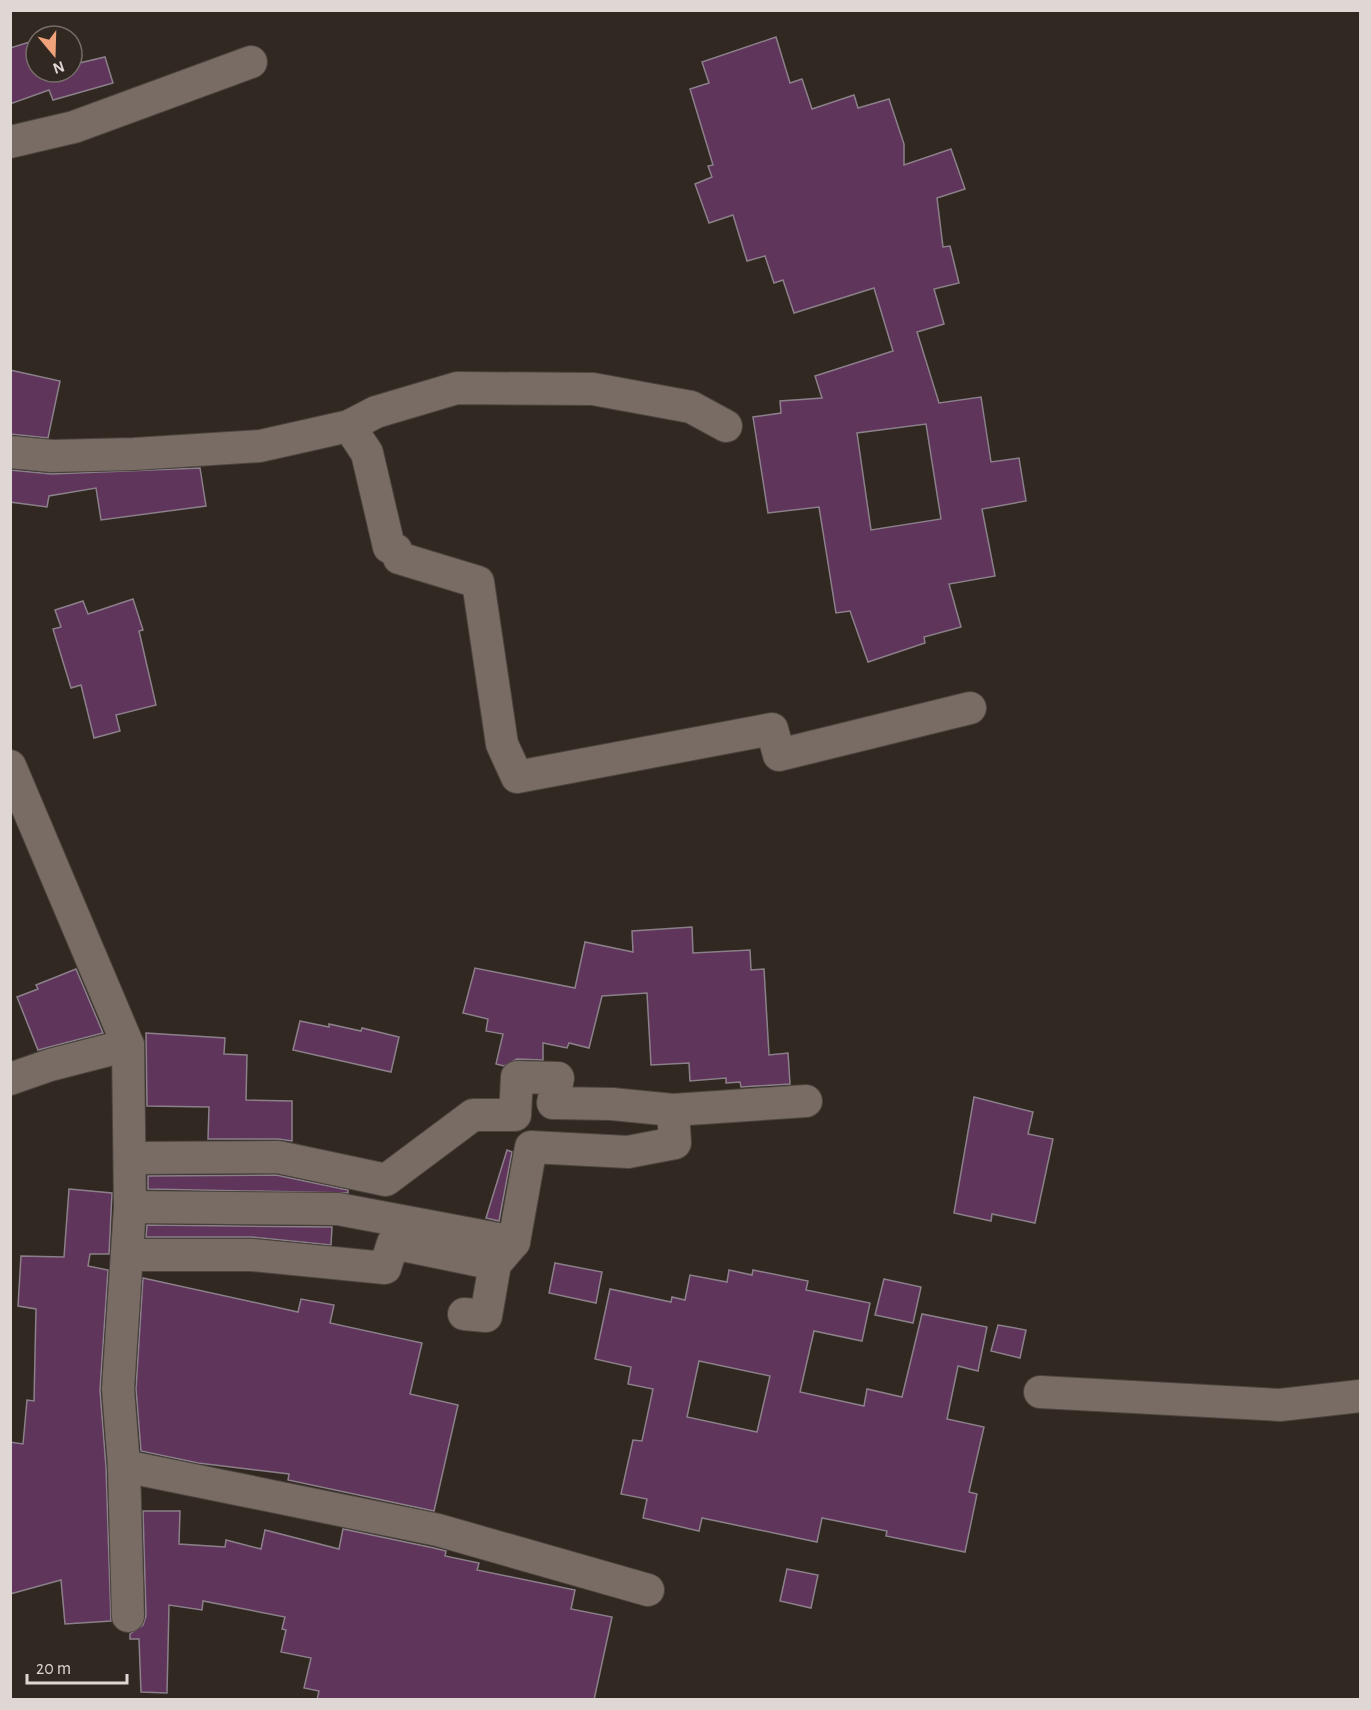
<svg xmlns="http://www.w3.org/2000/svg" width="1371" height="1710" viewBox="0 0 1371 1710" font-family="'Alegreya Sans',sans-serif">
<rect width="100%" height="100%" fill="#322822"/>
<!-- building -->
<g fill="#5f355c" stroke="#8b8089" stroke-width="1.5" fill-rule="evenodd">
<path d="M 776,37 L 790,83 L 802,79 L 812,109 L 854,95 L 858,108 L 889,99 L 904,144 L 904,165 L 951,149 L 965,189 L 937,198 L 943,247 L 950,246 L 959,283 L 934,289 L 944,324 L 917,332 L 939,403 L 981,397 L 991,462 L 1019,458 L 1026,501 L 982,509 L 995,576 L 949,584 L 961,627 L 924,637 L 925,643 L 868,662 L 850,611 L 836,613 L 819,507 L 768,513 L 753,417 L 781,413 L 780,401 L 822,398 L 815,376 L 893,351 L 874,288 L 794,313 L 783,280 L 774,283 L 765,256 L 747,261 L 733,215 L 709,223 L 695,184 L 712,177 L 708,166 L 713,165 L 690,89 L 709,83 L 702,62 ZM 926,424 L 941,519 L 871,530 L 857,433 Z"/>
<path d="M 36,40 L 36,72 L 72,72 L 72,55 L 75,64 L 105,57 L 113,83 L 53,100 L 49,90 L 10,104 L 10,48 Z"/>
<path d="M 10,370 L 60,381 L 48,438 L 10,434 Z"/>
<path d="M 200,468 L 206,506 L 101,520 L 96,488 L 49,496 L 47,507 L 10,502 L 10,470 L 52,474 Z"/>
<path d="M 133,599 L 143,630 L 139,631 L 156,705 L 116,715 L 120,731 L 94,738 L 81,685 L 71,688 L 53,629 L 61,627 L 55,610 L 83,601 L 88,614 Z"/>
<path d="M 692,927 L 693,953 L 750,950 L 751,970 L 764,969 L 769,1055 L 788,1053 L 790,1084 L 741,1087 L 740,1082 L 726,1083 L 726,1078 L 690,1081 L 689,1063 L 651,1065 L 647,993 L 602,996 L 589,1048 L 569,1043 L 567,1048 L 543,1043 L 543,1060 L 517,1059 L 504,1066 L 496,1064 L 503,1034 L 486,1031 L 488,1019 L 463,1013 L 475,968 L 575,988 L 585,942 L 633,952 L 632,931 Z"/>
<path d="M 76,969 L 103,1033 L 38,1050 L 17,997 L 38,989 L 36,985 Z"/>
<path d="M 300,1021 L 329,1027 L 329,1024 L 361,1031 L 362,1028 L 399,1037 L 391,1072 L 293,1050 Z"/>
<path d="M 146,1033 L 225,1038 L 224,1054 L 247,1055 L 246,1100 L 292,1101 L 292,1141 L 278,1139 L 208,1139 L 209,1107 L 147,1106 Z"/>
<path d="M 974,1097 L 1033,1112 L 1028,1134 L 1053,1139 L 1035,1223 L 992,1214 L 991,1221 L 954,1213 Z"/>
<path d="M 507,1150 L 512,1152 L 499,1221 L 486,1218 Z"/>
<path d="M 276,1175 L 348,1190 L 348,1193 L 148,1189 L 148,1176 Z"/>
<path d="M 69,1189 L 112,1193 L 109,1254 L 90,1254 L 88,1266 L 108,1270 L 100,1390 L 106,1467 L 111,1621 L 65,1624 L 61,1580 L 10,1594 L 10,1442 L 23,1444 L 27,1400 L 34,1401 L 36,1309 L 18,1306 L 21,1256 L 64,1257 Z"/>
<path d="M 147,1225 L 332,1227 L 331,1245 L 252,1237 L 146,1237 Z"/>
<path d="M 555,1263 L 602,1272 L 596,1303 L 549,1293 Z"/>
<path d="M 729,1270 L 752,1275 L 753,1270 L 808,1281 L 806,1290 L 870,1303 L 862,1341 L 814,1331 L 800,1392 L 864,1406 L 867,1389 L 902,1397 L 922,1314 L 987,1327 L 978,1371 L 958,1366 L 947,1419 L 984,1427 L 969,1492 L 977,1494 L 965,1552 L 886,1536 L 887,1531 L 822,1518 L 817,1542 L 702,1518 L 699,1531 L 643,1518 L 647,1499 L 621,1494 L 633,1440 L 642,1441 L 653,1389 L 628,1384 L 631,1367 L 595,1359 L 610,1289 L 671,1302 L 672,1297 L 685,1300 L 690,1275 L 727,1282 ZM 699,1361 L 770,1376 L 757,1432 L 687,1417 Z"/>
<path d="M 143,1278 L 298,1312 L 301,1299 L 334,1305 L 330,1323 L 422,1343 L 410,1394 L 458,1405 L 434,1511 L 288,1480 L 289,1474 L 198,1463 L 141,1451 L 136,1389 Z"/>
<path d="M 884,1279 L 921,1287 L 913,1323 L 875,1315 Z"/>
<path d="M 998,1325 L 1026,1330 L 1020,1358 L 991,1351 Z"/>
<path d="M 143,1511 L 180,1511 L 179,1544 L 225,1547 L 226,1540 L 261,1549 L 265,1530 L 339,1549 L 343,1529 L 434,1548 L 446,1551 L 445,1556 L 479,1563 L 477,1570 L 575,1590 L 571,1609 L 612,1617 L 594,1700 L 317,1700 L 319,1691 L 304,1688 L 311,1658 L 281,1652 L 286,1630 L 282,1629 L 285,1617 L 203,1601 L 202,1610 L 169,1605 L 167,1693 L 141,1692 L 139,1639 L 130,1639 L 130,1634 L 143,1625 L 146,1616 Z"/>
<path d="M 787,1569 L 818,1575 L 811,1608 L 780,1601 Z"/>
</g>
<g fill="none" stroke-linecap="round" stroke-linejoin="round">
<!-- street casing -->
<g stroke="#4c443f" stroke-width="34">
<g id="street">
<path d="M 10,142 L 74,127 L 251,62"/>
<path d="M 349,426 L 367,453 L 389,547 L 396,550 L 399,558 L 478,582 L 502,744 L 517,777 L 772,729 L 779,755 L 970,708"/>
<path d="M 10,452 L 52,456 L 134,454 L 260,446 L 349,426 L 376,412 L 457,388 L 593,389 L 691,407 L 726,426"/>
<path d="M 10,766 L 128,1045 L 130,1207 L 118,1389 L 124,1466 L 438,1530 L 648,1590"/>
<path d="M 10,1079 L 50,1065 L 128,1045"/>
<path d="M 130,1158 L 278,1157 L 386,1180 L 473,1115 L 515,1115 L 517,1077 L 558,1078 L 553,1103 L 612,1104 L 673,1110"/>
<path d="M 130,1207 L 338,1209 L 514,1242"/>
<path d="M 127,1255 L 252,1255 L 385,1268 L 393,1243 L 495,1264"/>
<path d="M 464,1314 L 486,1316 L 495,1264 L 514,1242 L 531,1147 L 628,1152 L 675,1143 L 673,1110 L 806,1101"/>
<path d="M 1040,1392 L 1280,1405 L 1360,1396"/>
<path d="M 124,1466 L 128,1616"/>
</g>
</g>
<!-- street -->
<use href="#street" stroke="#786c65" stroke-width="32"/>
</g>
<!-- border -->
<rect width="1371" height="1710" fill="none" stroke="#ded7d3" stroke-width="24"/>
<!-- north arrow -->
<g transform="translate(54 54) rotate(161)"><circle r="28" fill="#322822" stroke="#776e69" stroke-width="1.5"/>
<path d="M0-4.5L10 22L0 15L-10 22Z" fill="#f0a27a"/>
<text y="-9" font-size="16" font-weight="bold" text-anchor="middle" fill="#ded7d3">N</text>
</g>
<!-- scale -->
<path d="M27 1674v9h100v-9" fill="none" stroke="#ded7d3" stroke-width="3"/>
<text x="36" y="1674" font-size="18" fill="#ded7d3" stroke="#322822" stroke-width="4.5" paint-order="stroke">20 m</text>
</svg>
